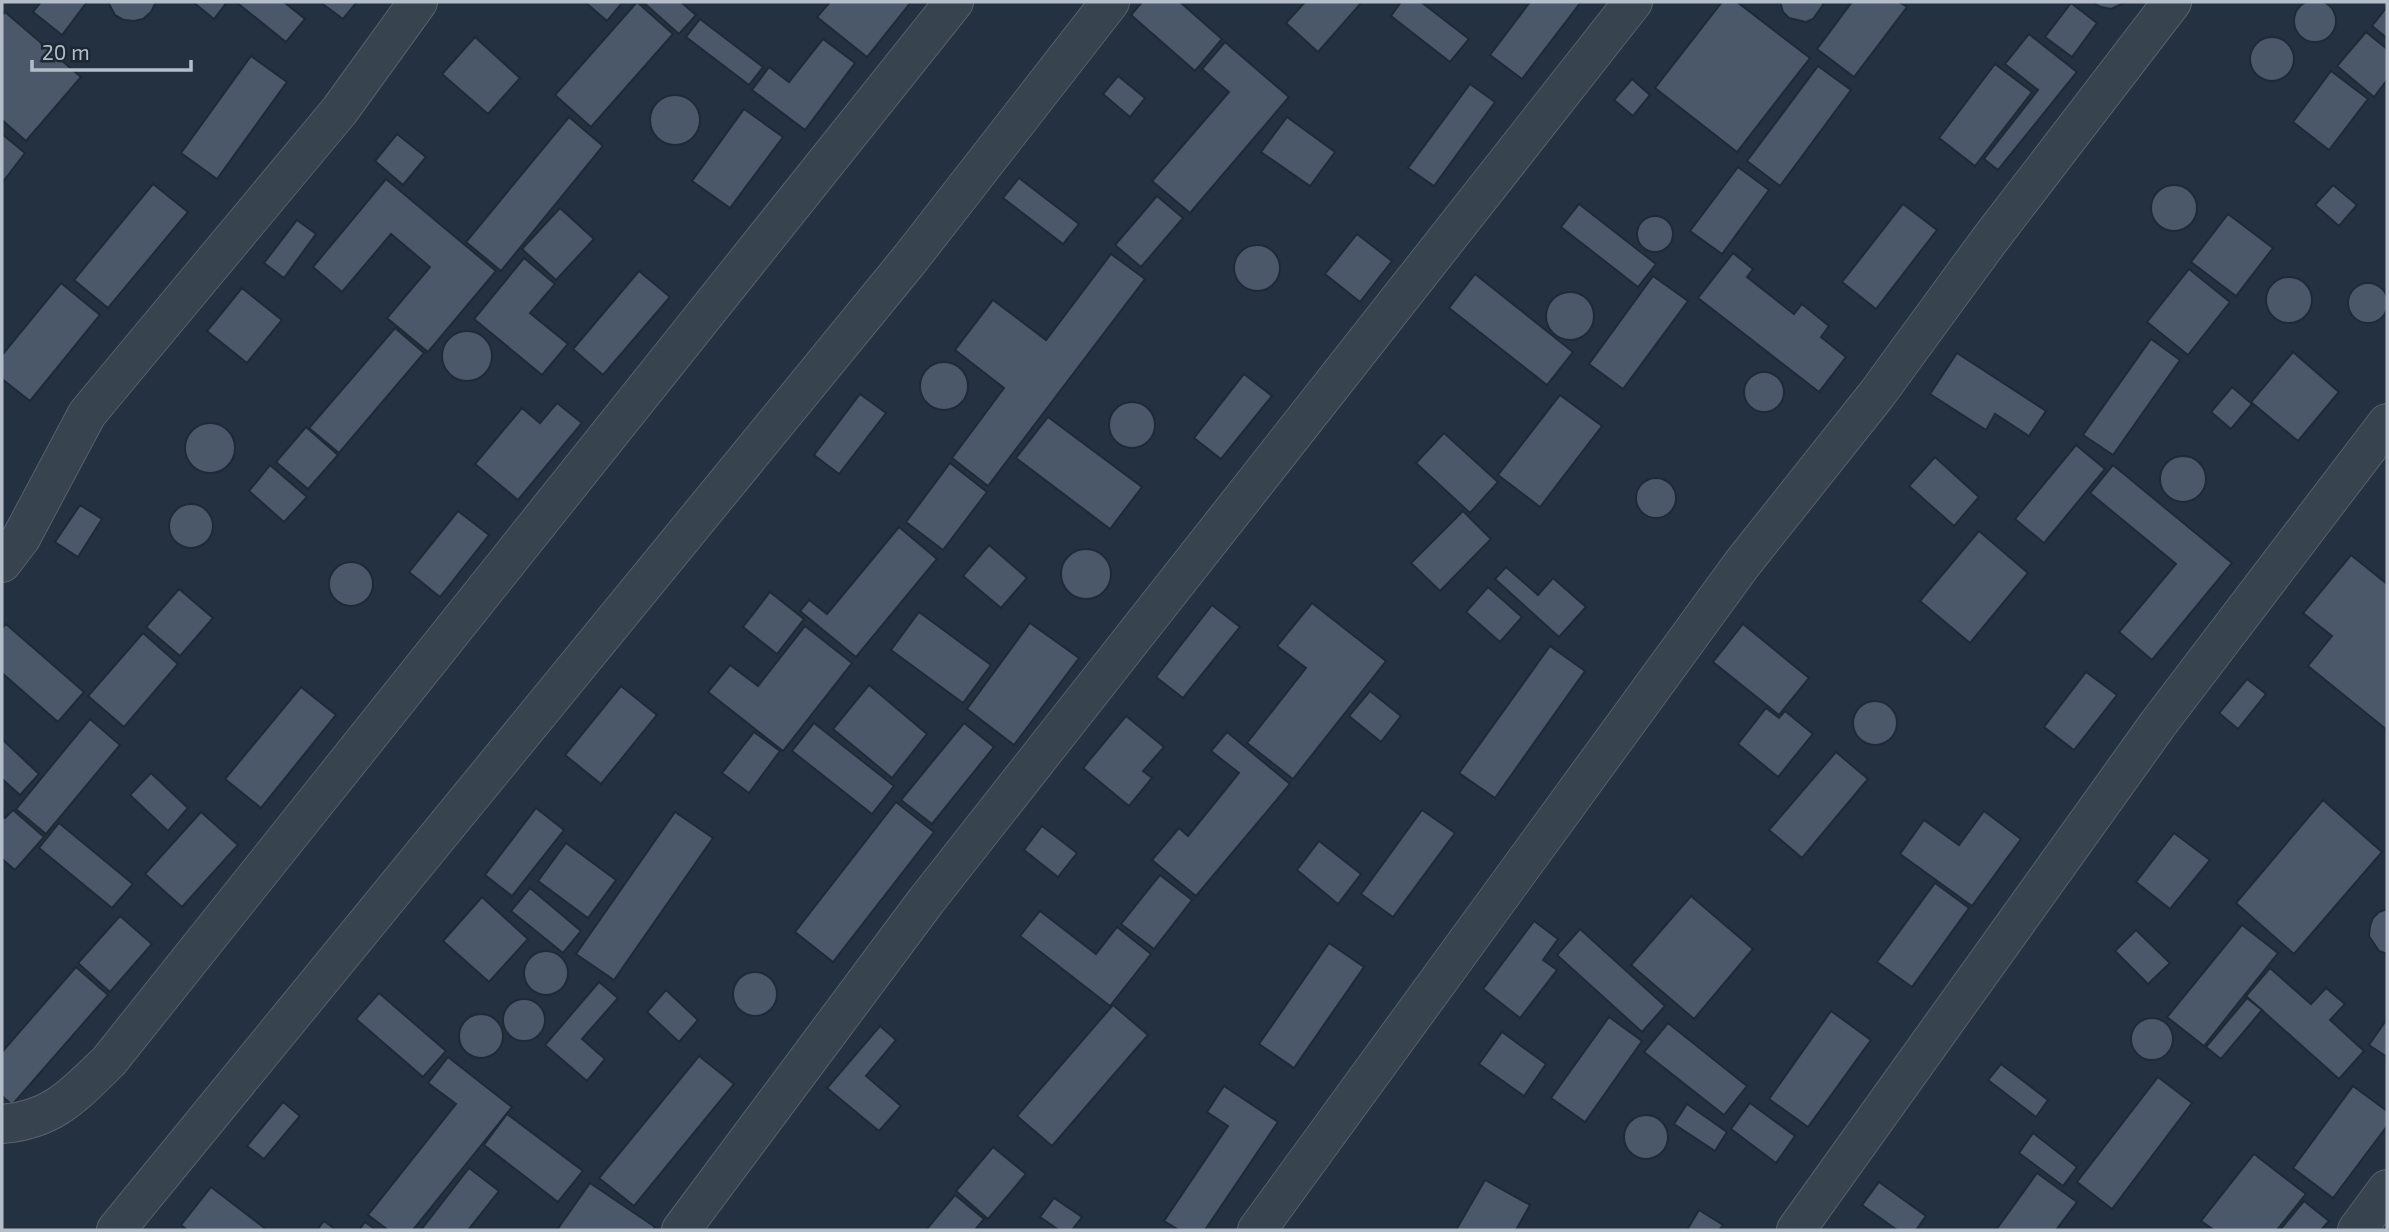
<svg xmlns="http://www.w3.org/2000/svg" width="2389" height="1232" viewBox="0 0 2389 1232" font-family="'Exo 2',sans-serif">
<rect width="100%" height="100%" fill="#243140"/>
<!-- building -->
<g fill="#4a5869" stroke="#1f2a37" stroke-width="2">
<circle cx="2315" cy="21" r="21"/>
<path d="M 41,2 L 87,2 L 62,35 L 33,12 Z"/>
<path d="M 108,2 L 156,2 L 151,12 L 143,19 L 134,21 L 124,20 L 115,15 Z"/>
<path d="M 193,2 L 227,2 L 214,19 Z"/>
<path d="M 236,2 L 284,2 L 305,19 L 286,42 Z"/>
<path d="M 320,2 L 357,2 L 343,19 Z"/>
<path d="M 585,2 L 623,2 L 607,21 Z"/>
<path d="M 637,2 L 673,34 L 591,127 L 555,95 Z"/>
<path d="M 643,2 L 681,2 L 696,15 L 679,34 Z"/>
<path d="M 830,2 L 911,2 L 867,57 L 817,17 Z"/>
<path d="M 1142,2 L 1180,2 L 1222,39 L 1195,71 L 1131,15 Z"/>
<path d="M 1305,2 L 1362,2 L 1318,52 L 1286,23 Z"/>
<path d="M 1401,2 L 1421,2 L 1469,39 L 1450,62 L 1391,16 Z"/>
<path d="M 1530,2 L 1581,2 L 1522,79 L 1490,55 Z"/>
<path d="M 1722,2 L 1737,2 L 1810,58 L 1737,152 L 1655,88 Z"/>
<path d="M 1780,2 L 1823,2 L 1823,5 L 1813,19 L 1806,22 L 1789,18 L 1783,12 Z"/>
<path d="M 1852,2 L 1899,2 L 1907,7 L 1854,77 L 1817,49 Z"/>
<path d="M 2092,2 L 2126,2 L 2111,9 L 2101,7 Z"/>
<path d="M 2071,3 L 2097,23 L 2072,57 L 2045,37 Z"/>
<path d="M 2387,7 L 2387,38 L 2372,26 Z"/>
<path d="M 5,12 L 81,77 L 26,141 L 2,120 L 2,15 Z"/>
<path d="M 700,19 L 763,67 L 749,85 L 686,37 Z"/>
<path d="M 2366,32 L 2387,49 L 2387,80 L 2374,97 L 2337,66 Z"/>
<path d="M 2029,34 L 2077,72 L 1998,170 L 1984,159 L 2038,90 L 2005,64 Z"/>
<circle cx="2272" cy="59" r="22"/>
<path d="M 475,37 L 520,78 L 488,114 L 442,74 Z"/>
<path d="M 823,39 L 855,63 L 805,130 L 752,90 L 769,67 L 789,82 Z"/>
<path d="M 1225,42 L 1289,97 L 1190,213 L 1152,181 L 1229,92 L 1202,69 Z"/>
<path d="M 251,56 L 287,82 L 217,179 L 181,153 Z"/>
<path d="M 1995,64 L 2032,92 L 1975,166 L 1939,138 Z"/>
<path d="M 1818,66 L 1851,90 L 1780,186 L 1747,161 Z"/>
<path d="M 2331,71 L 2368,99 L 2329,150 L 2293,122 Z"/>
<path d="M 1118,76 L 1145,98 L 1130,117 L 1103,94 Z"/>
<path d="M 1632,79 L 1650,95 L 1633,116 L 1614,100 Z"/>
<path d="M 1470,84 L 1495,102 L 1434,186 L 1408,168 Z"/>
<circle cx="675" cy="120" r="25"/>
<path d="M 744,109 L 783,137 L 730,208 L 692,181 Z"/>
<path d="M 569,117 L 603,146 L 501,271 L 466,242 Z"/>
<path d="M 1287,117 L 1335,152 L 1310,186 L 1261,152 Z"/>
<path d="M 2,134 L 25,153 L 2,183 Z"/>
<path d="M 397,134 L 426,157 L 403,185 L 375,161 Z"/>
<path d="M 1738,167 L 1769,190 L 1722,254 L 1690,231 Z"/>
<path d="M 1019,178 L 1079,224 L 1063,244 L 1003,198 Z"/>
<path d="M 386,179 L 496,271 L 428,352 L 387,318 L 430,267 L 391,234 L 342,292 L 313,267 Z"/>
<path d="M 153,184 L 188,212 L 108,308 L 74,280 Z"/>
<path d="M 2333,185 L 2357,205 L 2339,226 L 2315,205 Z"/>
<circle cx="2174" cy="208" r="23"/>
<path d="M 1157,196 L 1183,218 L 1141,267 L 1115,245 Z"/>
<path d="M 1579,204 L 1656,264 L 1638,287 L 1561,227 Z"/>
<path d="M 1903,204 L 1937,230 L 1876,309 L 1842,282 Z"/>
<path d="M 560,208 L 594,239 L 556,280 L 522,249 Z"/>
<path d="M 2228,214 L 2273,248 L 2236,296 L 2191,262 Z"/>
<circle cx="1655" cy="234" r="18"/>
<path d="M 297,220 L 316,234 L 284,278 L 264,263 Z"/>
<path d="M 1357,234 L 1392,261 L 1360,302 L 1325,274 Z"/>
<circle cx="1257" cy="268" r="23"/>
<path d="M 1733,253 L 1753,269 L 1747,277 L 1794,314 L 1802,304 L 1829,326 L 1821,337 L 1846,357 L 1819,392 L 1698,298 Z"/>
<path d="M 1111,254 L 1145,279 L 988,486 L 952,458 L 1004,388 L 955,350 L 993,300 L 1046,340 Z"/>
<path d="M 524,258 L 555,284 L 530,313 L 568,344 L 542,375 L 474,319 Z"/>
<path d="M 2189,269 L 2230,302 L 2188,355 L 2147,322 Z"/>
<path d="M 639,271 L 670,297 L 603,375 L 573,349 Z"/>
<path d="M 1475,274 L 1573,352 L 1547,385 L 1449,308 Z"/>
<path d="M 1653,276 L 1688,301 L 1623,389 L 1589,364 Z"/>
<circle cx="2289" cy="300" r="23"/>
<circle cx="2368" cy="303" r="20"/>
<path d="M 61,283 L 100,315 L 30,401 L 2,379 L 2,355 Z"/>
<path d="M 242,288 L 282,320 L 247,363 L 207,331 Z"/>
<circle cx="1570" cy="316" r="24"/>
<path d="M 395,328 L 424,353 L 339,453 L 309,428 Z"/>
<circle cx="467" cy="356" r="25"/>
<path d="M 2151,339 L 2180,360 L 2113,455 L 2083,435 Z"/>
<path d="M 2293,352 L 2339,392 L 2298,441 L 2251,402 Z"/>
<path d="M 1957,353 L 2046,411 L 2029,436 L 1995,414 L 1986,430 L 1930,394 Z"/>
<circle cx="944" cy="386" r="24"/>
<circle cx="1764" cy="392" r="20"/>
<path d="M 1244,374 L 1272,396 L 1221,459 L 1194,438 Z"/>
<path d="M 2232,387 L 2252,404 L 2231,429 L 2211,412 Z"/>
<path d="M 860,394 L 886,413 L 839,474 L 814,455 Z"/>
<path d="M 1560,395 L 1602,426 L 1540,507 L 1498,475 Z"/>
<circle cx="1132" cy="425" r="23"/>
<path d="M 557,403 L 582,423 L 518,500 L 475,464 L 522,408 L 540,423 Z"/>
<path d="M 1048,417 L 1142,487 L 1110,529 L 1016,458 Z"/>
<circle cx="210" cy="448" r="25"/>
<path d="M 306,427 L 338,455 L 308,489 L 276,462 Z"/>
<path d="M 1444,433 L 1498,482 L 1470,513 L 1416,463 Z"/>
<path d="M 2076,445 L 2105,469 L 2044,543 L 2015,519 Z"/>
<circle cx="2183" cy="479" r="23"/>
<path d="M 1935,457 L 1979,497 L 1954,526 L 1909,486 Z"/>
<path d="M 950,463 L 987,492 L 943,550 L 906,522 Z"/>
<path d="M 270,465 L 307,497 L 284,522 L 249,491 Z"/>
<path d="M 2113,465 L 2232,563 L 2152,660 L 2119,632 L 2176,564 L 2090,493 Z"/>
<circle cx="1656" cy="498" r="20"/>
<circle cx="191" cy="526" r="22"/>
<path d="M 80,505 L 102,519 L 78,557 L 55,542 Z"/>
<path d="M 458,511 L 489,535 L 440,597 L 409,572 Z"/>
<path d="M 1463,511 L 1491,539 L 1440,591 L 1411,563 Z"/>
<path d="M 899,527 L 937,559 L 856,657 L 800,611 L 809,600 L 827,614 Z"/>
<path d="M 1979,531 L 2028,573 L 1970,643 L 1920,601 Z"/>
<path d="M 989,545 L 1027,578 L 1001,608 L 963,576 Z"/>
<circle cx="1086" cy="574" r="25"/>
<path d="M 2351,555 L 2387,584 L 2387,730 L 2308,666 L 2332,636 L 2303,613 Z"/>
<circle cx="351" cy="584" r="22"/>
<path d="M 1506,567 L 1538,595 L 1553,578 L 1586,607 L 1559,637 L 1495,579 Z"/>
<path d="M 1488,587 L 1522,617 L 1500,642 L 1466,612 Z"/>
<path d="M 179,589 L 213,618 L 180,656 L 146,627 Z"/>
<path d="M 770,592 L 804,619 L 777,654 L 743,627 Z"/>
<path d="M 1312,603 L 1386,661 L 1293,779 L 1247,743 L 1306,668 L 1277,646 Z"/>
<path d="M 1212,605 L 1240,627 L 1183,698 L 1156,677 Z"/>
<path d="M 919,612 L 991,665 L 963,703 L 891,650 Z"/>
<path d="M 1030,623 L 1079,658 L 1014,745 L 967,709 Z"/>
<path d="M 6,624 L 84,692 L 58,722 L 2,673 L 2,628 Z"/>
<path d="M 1743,624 L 1809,678 L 1779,715 L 1713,662 Z"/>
<path d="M 805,626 L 852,663 L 783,751 L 708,692 L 730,665 L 758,686 Z"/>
<path d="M 143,633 L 178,664 L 124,727 L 88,696 Z"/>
<path d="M 1550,646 L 1585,671 L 1495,798 L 1459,773 Z"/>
<path d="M 2086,672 L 2117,695 L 2074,750 L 2044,727 Z"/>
<path d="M 2247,679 L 2266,694 L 2238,729 L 2219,713 Z"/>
<path d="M 869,685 L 927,734 L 892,778 L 833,729 Z"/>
<path d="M 621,686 L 657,715 L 601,784 L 565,755 Z"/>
<path d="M 301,687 L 336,715 L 261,808 L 225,779 Z"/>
<path d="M 1370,691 L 1401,716 L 1381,742 L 1349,716 Z"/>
<circle cx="1875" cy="723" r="22"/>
<path d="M 1766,708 L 1779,718 L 1785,711 L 1813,734 L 1778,777 L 1738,744 Z"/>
<path d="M 1126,716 L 1164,747 L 1143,771 L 1152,778 L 1129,806 L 1083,768 Z"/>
<path d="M 90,719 L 120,745 L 46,834 L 16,809 Z"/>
<path d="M 814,723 L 894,786 L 872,814 L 792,751 Z"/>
<path d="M 964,723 L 994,747 L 932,824 L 901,800 Z"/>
<path d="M 754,732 L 780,751 L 749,793 L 722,773 Z"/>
<path d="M 1227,732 L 1290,784 L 1196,896 L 1152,860 L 1179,828 L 1188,836 L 1239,773 L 1211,751 Z"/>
<path d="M 2,739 L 39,774 L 20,795 L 2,779 Z"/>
<path d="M 1836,752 L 1868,779 L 1802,858 L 1769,830 Z"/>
<path d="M 151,773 L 188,808 L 168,831 L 130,795 Z"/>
<path d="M 2323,800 L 2382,852 L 2294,954 L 2236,903 Z"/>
<path d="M 896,802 L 934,832 L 833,962 L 795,932 Z"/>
<path d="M 536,808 L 564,830 L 512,896 L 485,875 Z"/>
<path d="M 13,810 L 44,837 L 15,870 L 2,859 L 2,815 L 5,818 Z"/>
<path d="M 1422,810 L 1455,833 L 1393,917 L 1361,894 Z"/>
<path d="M 1984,811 L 2021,839 L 1972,906 L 1900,854 L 1924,820 L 1959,845 Z"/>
<path d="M 201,812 L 238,845 L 182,907 L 145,874 Z"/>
<path d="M 675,812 L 713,838 L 614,980 L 576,954 Z"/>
<path d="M 59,823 L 133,884 L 112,908 L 39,848 Z"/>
<path d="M 1042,826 L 1077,853 L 1058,877 L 1024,850 Z"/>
<path d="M 2174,833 L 2210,860 L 2170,909 L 2136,882 Z"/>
<path d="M 1319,841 L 1361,874 L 1338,904 L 1297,870 Z"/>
<path d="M 566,843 L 616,880 L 588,918 L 538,881 Z"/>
<path d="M 1160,875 L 1192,900 L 1154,949 L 1121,924 Z"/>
<path d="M 1935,883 L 1969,908 L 1912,987 L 1877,962 Z"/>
<path d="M 530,888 L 581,931 L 563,953 L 511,911 Z"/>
<path d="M 1691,896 L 1753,949 L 1694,1019 L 1631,965 Z"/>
<path d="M 482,897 L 528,939 L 489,982 L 443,941 Z"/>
<path d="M 2387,909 L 2387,954 L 2379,951 L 2369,936 L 2370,926 L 2373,918 L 2379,912 Z"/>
<path d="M 1040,911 L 1096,954 L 1117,927 L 1151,954 L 1110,1006 L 1020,936 Z"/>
<path d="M 120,916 L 152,944 L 110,992 L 78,963 Z"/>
<path d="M 1534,921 L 1558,939 L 1543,960 L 1557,970 L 1520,1018 L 1483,989 Z"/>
<path d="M 2242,925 L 2278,953 L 2204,1046 L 2167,1017 Z"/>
<path d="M 1580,929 L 1665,1006 L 1642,1032 L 1557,955 Z"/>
<path d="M 2136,930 L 2170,963 L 2148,984 L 2115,951 Z"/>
<path d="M 1329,943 L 1364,967 L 1294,1068 L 1259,1044 Z"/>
<circle cx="546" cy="973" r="22"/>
<path d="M 76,967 L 108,995 L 12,1105 L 2,1096 L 2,1052 Z"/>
<path d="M 2270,968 L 2311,1004 L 2326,988 L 2345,1004 L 2330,1020 L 2364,1051 L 2339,1079 L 2246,996 Z"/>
<circle cx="755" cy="994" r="22"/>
<path d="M 599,982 L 618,998 L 582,1039 L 605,1059 L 587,1081 L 545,1045 Z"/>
<path d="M 666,990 L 698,1020 L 679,1042 L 647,1012 Z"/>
<path d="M 379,993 L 446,1051 L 423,1077 L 356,1019 Z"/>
<path d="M 2247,998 L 2262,1010 L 2221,1059 L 2206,1047 Z"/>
<circle cx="524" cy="1020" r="21"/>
<path d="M 1113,1005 L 1148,1035 L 1052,1146 L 1017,1116 Z"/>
<path d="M 1831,1011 L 1871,1040 L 1808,1127 L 1769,1099 Z"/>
<circle cx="481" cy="1036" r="22"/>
<path d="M 1609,1017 L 1642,1041 L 1585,1122 L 1551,1098 Z"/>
<circle cx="2152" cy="1039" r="21"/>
<path d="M 2387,1019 L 2387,1057 L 2369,1045 Z"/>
<path d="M 1668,1023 L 1747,1086 L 1724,1115 L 1644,1052 Z"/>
<path d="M 880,1026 L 896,1040 L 866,1076 L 901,1106 L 879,1131 L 827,1088 Z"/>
<path d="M 1502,1032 L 1546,1064 L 1524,1096 L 1479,1064 Z"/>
<path d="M 699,1056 L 734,1084 L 634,1206 L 599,1178 Z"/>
<path d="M 448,1057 L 512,1107 L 413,1230 L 388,1230 L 368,1215 L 456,1104 L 428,1083 Z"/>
<path d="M 2001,1064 L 2048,1100 L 2036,1117 L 1988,1080 Z"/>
<path d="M 2158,1077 L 2192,1103 L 2112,1209 L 2077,1182 Z"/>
<path d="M 1224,1086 L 1278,1122 L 1205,1230 L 1179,1230 L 1164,1221 L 1228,1126 L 1207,1112 Z"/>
<path d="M 2353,1086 L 2387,1111 L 2387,1126 L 2333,1198 L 2293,1168 Z"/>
<path d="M 283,1102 L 300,1116 L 264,1159 L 247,1146 Z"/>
<path d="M 1750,1103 L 1795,1136 L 1776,1163 L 1731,1129 Z"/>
<path d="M 1687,1104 L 1727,1132 L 1715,1151 L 1674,1124 Z"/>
<path d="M 507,1114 L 583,1171 L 558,1202 L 484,1145 Z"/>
<circle cx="1646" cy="1137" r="22"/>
<path d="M 2033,1133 L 2077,1167 L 2063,1186 L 2019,1153 Z"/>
<path d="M 993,1147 L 1026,1174 L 988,1219 L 956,1191 Z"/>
<path d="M 2254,1154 L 2306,1194 L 2277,1230 L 2214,1230 L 2201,1221 Z"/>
<path d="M 469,1168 L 499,1191 L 468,1230 L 421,1230 Z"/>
<path d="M 2037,1173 L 2077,1202 L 2056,1230 L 1996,1230 Z"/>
<path d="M 1485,1180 L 1530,1205 L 1516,1230 L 1456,1230 Z"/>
<path d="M 1879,1182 L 1926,1216 L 1916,1230 L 1897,1230 L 1862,1205 Z"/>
<path d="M 590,1183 L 655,1227 L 653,1230 L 557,1230 Z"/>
<path d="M 211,1187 L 267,1230 L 187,1230 L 181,1225 Z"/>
<path d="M 955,1195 L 984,1219 L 975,1230 L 926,1230 Z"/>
<path d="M 1054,1198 L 1082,1217 L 1072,1230 L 1059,1230 L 1040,1217 Z"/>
<path d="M 2304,1201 L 2329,1221 L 2321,1230 L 2280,1230 Z"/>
<path d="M 1699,1210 L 1723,1225 L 1719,1230 L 1687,1230 Z"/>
<path d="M 324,1221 L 336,1230 L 317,1230 Z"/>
<path d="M 365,1222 L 376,1230 L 359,1230 Z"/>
</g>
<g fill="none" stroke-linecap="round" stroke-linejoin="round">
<!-- minor casing -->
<g stroke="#56616d" stroke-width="40">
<g id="minor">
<path d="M 2,563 L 21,538 L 87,414 L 340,110 L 418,2"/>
<path d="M 2,1124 C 53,1120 74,1095 109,1061 L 954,2"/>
<path d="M 116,1230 L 910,259 L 1110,2"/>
<path d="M 681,1230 L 926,901 L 1633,2"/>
<path d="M 1257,1230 L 1742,564 L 1877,394 L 1988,242 L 2172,2"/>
<path d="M 1796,1230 L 2158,724 L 2387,423"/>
<path d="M 2357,1230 L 2387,1189"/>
</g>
</g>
<!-- minor -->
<use href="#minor" stroke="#384350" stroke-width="38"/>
</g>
<!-- border -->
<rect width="2389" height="1232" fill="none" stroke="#b4beca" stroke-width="7"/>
<!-- scale -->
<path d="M32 60v10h159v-10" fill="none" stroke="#b4beca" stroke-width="3.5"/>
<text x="42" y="60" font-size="21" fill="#b4beca" stroke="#1d2835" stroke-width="5" paint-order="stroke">20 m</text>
</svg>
